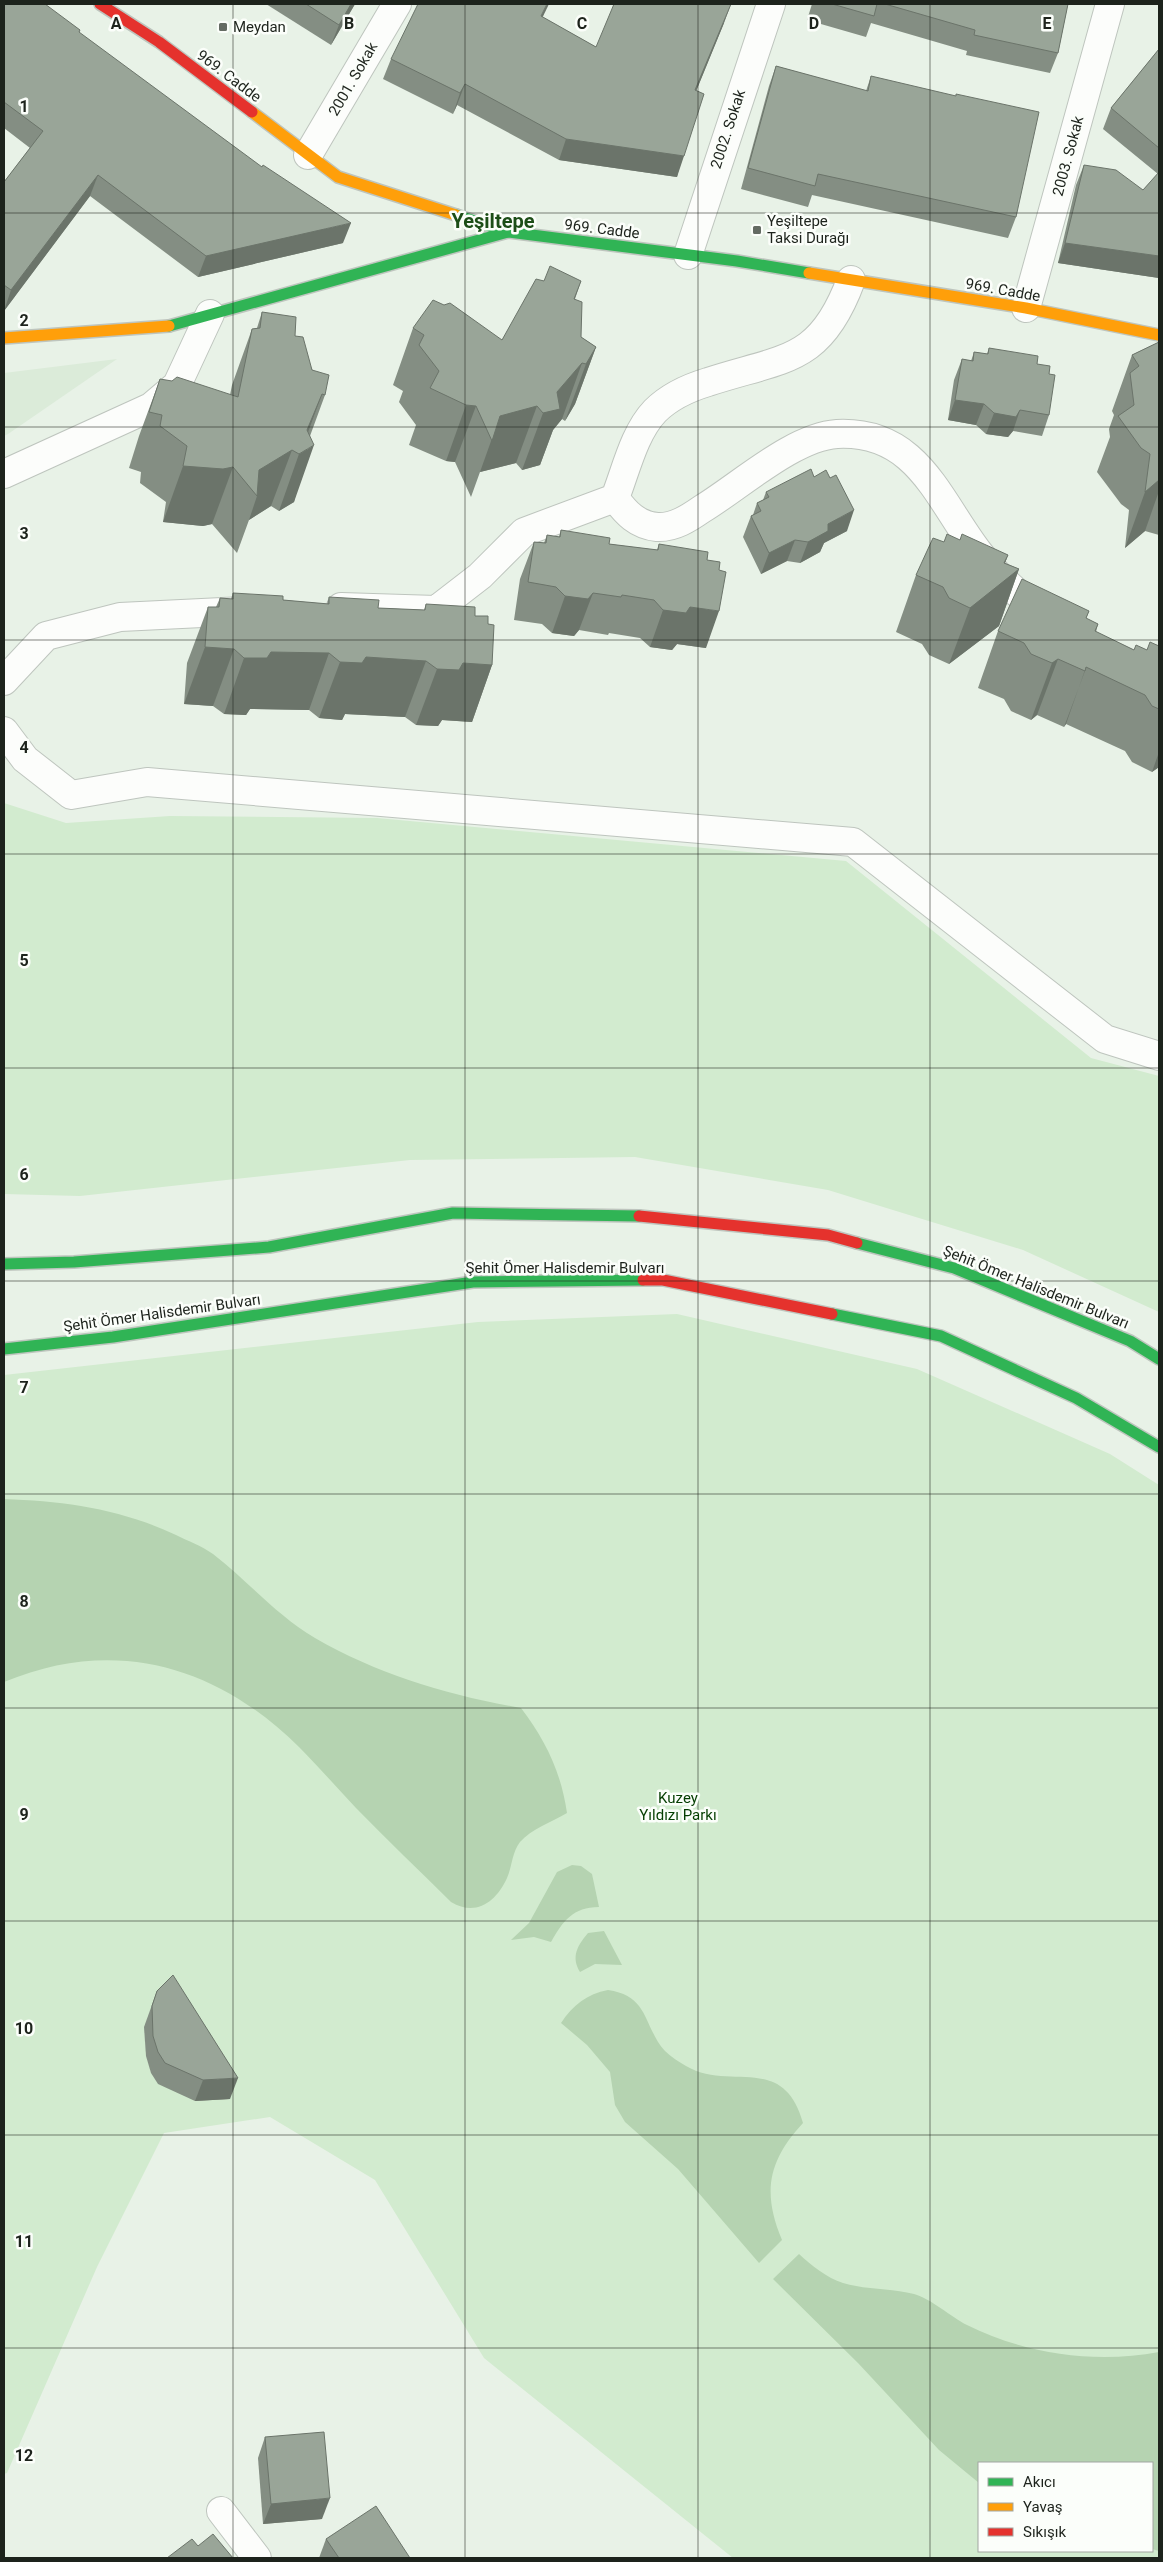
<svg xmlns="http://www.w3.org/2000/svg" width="1163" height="2562" viewBox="0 0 1163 2562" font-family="Roboto,sans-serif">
<rect width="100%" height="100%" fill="#e8f2e7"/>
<!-- built -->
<path fill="#dbebd9" d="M 117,359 L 8,434 L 4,436 L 4,373 Z"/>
<!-- green -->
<g fill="#d2ebcf" fill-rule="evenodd">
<path d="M 4,803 L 66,823 L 170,816 L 377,818 L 846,861 L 1091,1058 L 1159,1076 L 1159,1312 L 1023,1250 L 828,1190 L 635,1157 L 410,1160 L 80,1196 L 4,1194 Z"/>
<path d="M 677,1314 L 917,1369 L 1110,1454 L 1159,1485 L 1159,2558 L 733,2558 L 484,2358 L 375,2180 L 270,2117 L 164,2133 L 97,2267 L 7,2473 L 4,2474 L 4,1375 L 478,1322 ZM 979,2463 L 1152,2463 L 1152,2551 L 979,2551 Z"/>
</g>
<!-- water -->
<g fill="#b5d3b1">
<path d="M 4,1499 C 64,1501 121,1509 176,1535 C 188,1541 202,1546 213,1554 C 248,1581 276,1615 315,1638 C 379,1675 448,1695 521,1708 C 546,1741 561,1772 567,1813 C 552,1822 531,1829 520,1842 C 512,1852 512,1867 507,1878 C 496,1902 476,1917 451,1902 C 420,1871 387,1840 356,1808 C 337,1788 319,1767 299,1747 C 216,1665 114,1636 4,1682 Z"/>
<path d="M 572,1865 L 581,1866 L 592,1874 L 599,1907 C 573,1907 563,1921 551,1942 L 534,1937 L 511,1940 L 529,1923 L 557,1872 Z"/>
<path d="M 604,1931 L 622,1965 L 595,1964 L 580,1972 C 571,1957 577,1946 588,1933 Z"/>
<path d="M 608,1990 C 650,1996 643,2027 665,2051 C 671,2057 679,2062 686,2066 C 730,2092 783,2052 803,2123 C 768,2161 762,2192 782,2240 L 759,2263 L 678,2169 L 625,2122 L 615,2105 L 610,2072 L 587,2045 L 561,2023 C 573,2005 587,1994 608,1990 Z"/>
<path d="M 799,2254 C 811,2265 827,2278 843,2283 C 866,2290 891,2288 914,2294 C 930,2298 951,2317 967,2325 C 1025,2354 1095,2364 1159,2352 L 1159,2551 L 1152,2549 L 1152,2463 L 979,2463 L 979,2483 L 939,2450 L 858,2363 L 773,2279 Z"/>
</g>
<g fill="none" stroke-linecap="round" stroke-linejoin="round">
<!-- street casing -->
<g stroke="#bec5be" stroke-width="30">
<g id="street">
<path d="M 308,155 L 397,4"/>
<path d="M 688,255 L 771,4"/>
<path d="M 1026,308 L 1110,4"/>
<path d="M 4,474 L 151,407 L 177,385 L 210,314"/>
<path d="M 615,498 C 626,513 637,525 657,527 C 674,528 689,518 702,509 C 740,486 793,437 837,434 C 918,430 938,500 979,553 C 997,577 1021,597 1045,615"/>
<path d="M 341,607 L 436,610 L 480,576 L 524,532 L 615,498 C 626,470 634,433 655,411 C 670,396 688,388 708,382 C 784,357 820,364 851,280"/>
<path d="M 4,681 L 46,636 L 120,617 L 243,611"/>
<path d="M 4,731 L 25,759 L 71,795 L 147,782 L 853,842 L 1105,1039 L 1159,1056"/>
<path d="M 221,2511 L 257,2558"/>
</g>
</g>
<!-- fast casing -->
<g stroke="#bec5be" stroke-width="14">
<g id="fast">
<path d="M 456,215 L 508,232 L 737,261 L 809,273"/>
<path d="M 169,326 L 508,232"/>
<path d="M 857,1243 L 954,1268 L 1130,1341 L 1159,1359"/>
<path d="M 4,1264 L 74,1262 L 269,1247 L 453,1213 L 639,1216"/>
<path d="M 832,1314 L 941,1336 L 1076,1398 L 1159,1447"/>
<path d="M 4,1349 L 113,1337 L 473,1282 L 643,1280"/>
</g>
</g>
<!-- slow casing -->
<g stroke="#bec5be" stroke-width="14">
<g id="slow">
<path d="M 252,112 L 338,177 L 456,215"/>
<path d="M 809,273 L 1026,308 L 1159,335"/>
<path d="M 4,338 L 169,326"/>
</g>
</g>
<!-- jam casing -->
<g stroke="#bec5be" stroke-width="14">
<g id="jam">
<path d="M 100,4 L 159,42 L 252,112"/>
<path d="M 639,1216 L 828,1235 L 857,1243"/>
<path d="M 643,1280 L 663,1280 L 832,1314"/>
</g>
</g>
<!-- street -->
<use href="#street" stroke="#fcfdfb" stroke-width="28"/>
<!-- fast -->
<use href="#fast" stroke="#30b455" stroke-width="11"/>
<!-- slow -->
<use href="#slow" stroke="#ff9f0a" stroke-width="11"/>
<!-- jam -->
<use href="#jam" stroke="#e5322d" stroke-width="11"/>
</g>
<!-- wall -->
<g fill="#848e83">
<path d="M 4,4 L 80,30 L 79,33 L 343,243 L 198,277 L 90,196 L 4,311 L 4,182 L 30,148 L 4,128 Z"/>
<path d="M 266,4 L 355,4 L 331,45 Z"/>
<path d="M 812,4 L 1068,4 L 1058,53 L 1050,73 L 966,55 L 967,51 L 871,23 L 866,37 L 807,20 Z"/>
<path d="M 542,17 L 596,47 L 724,23 L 696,91 L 677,177 L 559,160 L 457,105 L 453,114 L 383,79 L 391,59 Z"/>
<path d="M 1159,49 L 1159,278 L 1058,263 L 1076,185 L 1084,165 L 1143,190 L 1158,174 L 1103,129 L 1111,108 Z"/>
<path d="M 776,66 L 866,91 L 871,76 L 1016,217 L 1008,238 L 812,195 L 808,207 L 741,189 L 769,86 Z"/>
<path d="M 544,281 L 581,281 L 575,299 L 581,337 L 596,347 L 575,404 L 565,421 L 562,419 L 553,430 L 540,465 L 522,470 L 516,463 L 480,472 L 471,497 L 455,462 L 446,461 L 409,445 L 416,425 L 399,402 L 403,391 L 393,385 L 413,328 L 502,340 Z"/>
<path d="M 262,312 L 295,336 L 325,395 L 310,436 L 294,502 L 279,511 L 271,506 L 249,520 L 237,553 L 212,524 L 203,526 L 163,522 L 166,502 L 140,483 L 141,472 L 129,468 L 139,436 L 160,379 L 230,395 L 232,385 L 252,329 L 257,328 Z"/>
<path d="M 1159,342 L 1159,535 L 1145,531 L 1125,548 L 1129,510 L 1121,504 L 1097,472 L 1110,437 L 1109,429 L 1114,415 L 1112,411 L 1132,355 Z"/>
<path d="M 989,348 L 1037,364 L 1049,374 L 1049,415 L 1042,436 L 1013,431 L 1008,437 L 986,434 L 976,425 L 948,420 L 954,380 L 962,359 L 971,361 L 974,352 L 987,354 Z"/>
<path d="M 814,477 L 847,531 L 824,543 L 820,552 L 800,563 L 787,561 L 761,574 L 743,537 L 751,516 L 753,515 L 757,503 L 763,500 L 766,492 Z"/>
<path d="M 561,530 L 609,544 L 657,550 L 659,544 L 707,560 L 706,648 L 677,644 L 672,650 L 650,647 L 640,638 L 609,633 L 608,635 L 579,630 L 574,636 L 552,633 L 542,624 L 514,620 L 520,579 L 534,542 L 544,543 L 547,535 L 559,537 Z"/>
<path d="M 960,540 L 1008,555 L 1005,563 L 1019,569 L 999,626 L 949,664 L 929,655 L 922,644 L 896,632 L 916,575 L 944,542 Z"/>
<path d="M 233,593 L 283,600 L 327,604 L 329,597 L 378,608 L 424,610 L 426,604 L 475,616 L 488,624 L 492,665 L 472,722 L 442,720 L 438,726 L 416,725 L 405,717 L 345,714 L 342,720 L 319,718 L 309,710 L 250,709 L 246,715 L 224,714 L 213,706 L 184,704 L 187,663 L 208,607 L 216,607 L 220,598 L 231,599 Z"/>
<path d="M 1089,611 L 1086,619 L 1098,624 L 1096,632 L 1134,650 L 1147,650 L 1159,646 L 1159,767 L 1152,772 L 1132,762 L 1125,751 L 1066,724 L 1064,727 L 1037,715 L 1031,720 L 1011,711 L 1004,699 L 978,688 L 998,631 Z"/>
<path d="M 157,1991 L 230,2099 L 195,2101 L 158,2084 L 151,2073 L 146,2056 L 144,2027 Z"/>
<path d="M 265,2437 L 322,2519 L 263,2524 L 258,2458 Z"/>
<path d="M 326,2539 L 410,2558 L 319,2558 Z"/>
</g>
<!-- shaded-wall -->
<g fill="#6b746a">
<path d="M 351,4 L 355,4 L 331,45 L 339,25 Z"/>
<path d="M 547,4 L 549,4 L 533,37 L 541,16 Z"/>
<path d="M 731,4 L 724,23 L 688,111 L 695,90 Z"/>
<path d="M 465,84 L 457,105 L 453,114 L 460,93 Z"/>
<path d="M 566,139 L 684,156 L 677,177 L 559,160 Z"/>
<path d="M 98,175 L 90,196 L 4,311 L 11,290 Z"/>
<path d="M 351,223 L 343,243 L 198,277 L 206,256 Z"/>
<path d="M 1065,243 L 1159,256 L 1159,278 L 1058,263 Z"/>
<path d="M 596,347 L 575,404 L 565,421 L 586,364 Z"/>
<path d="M 582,363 L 562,419 L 553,430 L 540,465 L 522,470 L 543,413 L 557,392 Z"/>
<path d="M 322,394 L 300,454 L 314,445 L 294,502 L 279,511 L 299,454 L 307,430 Z"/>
<path d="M 955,400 L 984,404 L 976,425 L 948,420 Z"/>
<path d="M 466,405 L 476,406 L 455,462 L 446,461 Z"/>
<path d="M 537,406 L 516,463 L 480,472 L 500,416 Z"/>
<path d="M 1020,410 L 1013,431 L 1008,437 L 986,434 L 994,413 Z"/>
<path d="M 292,450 L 271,506 L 249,520 L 257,496 L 259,470 Z"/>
<path d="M 183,466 L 233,467 L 212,524 L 203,526 L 163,522 Z"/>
<path d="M 1159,480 L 1159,491 L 1145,531 L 1125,548 L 1145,492 Z"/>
<path d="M 854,510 L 847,531 L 824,543 L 820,552 L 800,563 L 808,542 L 828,524 Z"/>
<path d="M 795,540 L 787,561 L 761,574 L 769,553 Z"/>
<path d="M 1008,555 L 996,587 L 1019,569 L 999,626 L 949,664 L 970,608 L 1004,563 Z"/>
<path d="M 593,593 L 579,630 L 574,636 L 552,633 L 565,596 Z"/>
<path d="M 690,607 L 719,611 L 706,648 L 677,644 L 672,650 L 650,647 L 663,610 Z"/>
<path d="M 205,647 L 234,649 L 213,706 L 184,704 Z"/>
<path d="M 271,652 L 329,653 L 309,710 L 250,709 L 246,715 L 224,714 L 244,658 Z"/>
<path d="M 366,657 L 426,661 L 405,717 L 345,714 L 342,720 L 319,718 L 340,662 Z"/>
<path d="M 1058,659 L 1037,715 L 1031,720 L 1052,663 Z"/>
<path d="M 463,663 L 492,665 L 472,722 L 442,720 L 438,726 L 416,725 L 437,669 Z"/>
<path d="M 1086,667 L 1066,724 L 1064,727 L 1085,671 Z"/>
<path d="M 1159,752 L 1159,767 L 1152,772 Z"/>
<path d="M 238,2078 L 230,2099 L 195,2101 L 203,2080 Z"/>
<path d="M 330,2498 L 322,2519 L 263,2524 L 271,2504 Z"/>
</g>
<!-- building -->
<g fill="#99a598" stroke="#6b746a">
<path d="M 4,4 L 45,4 L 80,30 L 79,32 L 262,167 L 263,165 L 351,223 L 206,256 L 98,175 L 11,290 L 4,285 L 4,182 L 43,131 L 4,102 Z"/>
<path d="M 306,4 L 351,4 L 339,25 Z"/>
<path d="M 418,4 L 547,4 L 541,16 L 596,47 L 614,4 L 731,4 L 695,90 L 704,94 L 684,156 L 566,139 L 465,84 L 460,93 L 391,59 Z"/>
<path d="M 832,4 L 877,4 L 874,16 Z"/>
<path d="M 885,4 L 1068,4 L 1058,53 L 974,35 L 975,30 Z"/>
<path d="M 1159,49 L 1159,148 L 1111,108 Z"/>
<path d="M 776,66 L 868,91 L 871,76 L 956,96 L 956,94 L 1039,112 L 1016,217 L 818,174 L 815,186 L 748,168 Z"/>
<path d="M 1084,165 L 1116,170 L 1143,190 L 1159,172 L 1159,256 L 1065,243 Z"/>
<path d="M 550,266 L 581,281 L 574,299 L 582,302 L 581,337 L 596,347 L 586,364 L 582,363 L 557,392 L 560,409 L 543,413 L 537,406 L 500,416 L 492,441 L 476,406 L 466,405 L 430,388 L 439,371 L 419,345 L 424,335 L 413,328 L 433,300 L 444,305 L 450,303 L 502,340 L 536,279 L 544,281 Z"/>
<path d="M 262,312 L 296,317 L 295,336 L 303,337 L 312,370 L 329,375 L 325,395 L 322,394 L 307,430 L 314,445 L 299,454 L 292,450 L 259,470 L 257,496 L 233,467 L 223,469 L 183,466 L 187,446 L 160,426 L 162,415 L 149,412 L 160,379 L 172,381 L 177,377 L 238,397 L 252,329 L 260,328 Z"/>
<path d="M 1159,342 L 1159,480 L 1145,492 L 1150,454 L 1141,448 L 1118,416 L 1134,405 L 1130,373 L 1139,366 L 1132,355 Z"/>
<path d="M 989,348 L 1038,356 L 1037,364 L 1050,366 L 1049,374 L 1055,375 L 1049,415 L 1020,410 L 1016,417 L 994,413 L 984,404 L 955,400 L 962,359 L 973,361 L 974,352 L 988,354 Z"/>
<path d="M 811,469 L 814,477 L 826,470 L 830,478 L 836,475 L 854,510 L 828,524 L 828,531 L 808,542 L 795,540 L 769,553 L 751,516 L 761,511 L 757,503 L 769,497 L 766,492 Z"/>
<path d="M 561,530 L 610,538 L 609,544 L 658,550 L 659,544 L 708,552 L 707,560 L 720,562 L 719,570 L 726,572 L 719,611 L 690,607 L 686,613 L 663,610 L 654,600 L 622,595 L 621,597 L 593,593 L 588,599 L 565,596 L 556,587 L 528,582 L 534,542 L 546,543 L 547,535 L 560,537 Z"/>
<path d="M 947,534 L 960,540 L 962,534 L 1008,555 L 1004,563 L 1019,569 L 970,608 L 949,598 L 943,587 L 916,575 L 933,538 L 944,542 Z"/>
<path d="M 1022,579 L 1089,611 L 1086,618 L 1098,624 L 1095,631 L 1134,650 L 1136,645 L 1147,650 L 1150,642 L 1159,646 L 1159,709 L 1152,706 L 1145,695 L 1086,667 L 1085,671 L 1058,659 L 1052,663 L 1031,654 L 1024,643 L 998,631 Z"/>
<path d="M 233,593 L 283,596 L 283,600 L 329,604 L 329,597 L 379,600 L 378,608 L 425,610 L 426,604 L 475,607 L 475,616 L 488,616 L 488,624 L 494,625 L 492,665 L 463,663 L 459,670 L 437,669 L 426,661 L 366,657 L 362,663 L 340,662 L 329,653 L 271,652 L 267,658 L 244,658 L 234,649 L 205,647 L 208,607 L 219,607 L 220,598 L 233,599 Z"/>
<path d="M 173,1975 L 238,2078 L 203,2080 L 165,2063 L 158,2052 L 153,2036 L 152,2006 L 157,1991 Z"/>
<path d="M 324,2432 L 330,2498 L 271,2504 L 265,2437 Z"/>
<path d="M 376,2506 L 410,2558 L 339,2558 L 326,2539 Z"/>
<path d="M 213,2534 L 233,2558 L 167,2558 L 192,2539 L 198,2546 Z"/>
</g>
<!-- grid -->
<path fill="none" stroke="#1d231c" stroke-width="1" stroke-opacity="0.55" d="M 233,4 L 233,2558M 465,4 L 465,2558M 698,4 L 698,2558M 930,4 L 930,2558M 4,213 L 1159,213M 4,427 L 1159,427M 4,640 L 1159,640M 4,854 L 1159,854M 4,1068 L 1159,1068M 4,1281 L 1159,1281M 4,1494 L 1159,1494M 4,1708 L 1159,1708M 4,1921 L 1159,1921M 4,2135 L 1159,2135M 4,2348 L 1159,2348"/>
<!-- markers -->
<g fill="#646b63" stroke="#fbfefa" stroke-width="2">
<rect x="218" y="22" width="10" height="10" rx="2.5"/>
<rect x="752" y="225" width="10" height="10" rx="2.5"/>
</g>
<g text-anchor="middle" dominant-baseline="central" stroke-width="5" stroke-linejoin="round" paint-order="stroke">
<!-- poi labels -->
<g font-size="15" fill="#1d231c" stroke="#fbfefa" text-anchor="start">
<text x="233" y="27">Meydan</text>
<text x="767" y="221">Yeşiltepe<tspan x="767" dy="17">Taksi Durağı</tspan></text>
</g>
<!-- street labels -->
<g font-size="15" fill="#1d231c" stroke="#fbfefa">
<text transform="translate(229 76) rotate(37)">969. Cadde</text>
<text transform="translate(353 79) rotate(-60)">2001. Sokak</text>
<text transform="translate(728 129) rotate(-72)">2002. Sokak</text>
<text transform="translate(1068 156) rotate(-75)">2003. Sokak</text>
<text transform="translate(602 229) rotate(7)">969. Cadde</text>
<text transform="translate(1003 290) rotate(10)">969. Cadde</text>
<text x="565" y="1268">Şehit Ömer Halisdemir Bulvarı</text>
<text transform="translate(1036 1287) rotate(22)">Şehit Ömer Halisdemir Bulvarı</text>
<text transform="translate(162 1313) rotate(-8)">Şehit Ömer Halisdemir Bulvarı</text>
</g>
<!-- park labels -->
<g font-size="15" fill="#043d01" stroke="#fbfefa">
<text x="678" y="1798">Kuzey<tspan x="678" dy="17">Yıldızı Parkı</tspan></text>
</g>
<!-- district labels -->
<g font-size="20" font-weight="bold" fill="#1d4e18" stroke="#fbfefa">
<text x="493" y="221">Yeşiltepe</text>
</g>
</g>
<g font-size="16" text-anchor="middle" font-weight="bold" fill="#1d231c" stroke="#fbfefa" stroke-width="5" stroke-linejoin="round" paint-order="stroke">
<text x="116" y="29">A</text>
<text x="349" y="29">B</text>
<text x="582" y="29">C</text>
<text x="814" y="29">D</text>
<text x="1047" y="29">E</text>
<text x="24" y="112">1</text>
<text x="24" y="326">2</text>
<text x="24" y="539">3</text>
<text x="24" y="753">4</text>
<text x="24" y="966">5</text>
<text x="24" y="1180">6</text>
<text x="24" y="1393">7</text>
<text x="24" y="1607">8</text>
<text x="24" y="1820">9</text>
<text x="24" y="2034">10</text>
<text x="24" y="2247">11</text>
<text x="24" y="2461">12</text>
</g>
<!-- border -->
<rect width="1163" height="2562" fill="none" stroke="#1d231c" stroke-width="10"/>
<!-- legend -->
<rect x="978" y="2462" width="175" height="90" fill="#fbfefa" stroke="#a2a6a1"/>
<rect x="988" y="2478" width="25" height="8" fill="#30b455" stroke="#a2a6a1"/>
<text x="1023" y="2487" font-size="15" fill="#1d231c">Akıcı</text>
<rect x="988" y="2503" width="25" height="8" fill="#ff9f0a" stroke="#a2a6a1"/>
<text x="1023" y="2512" font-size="15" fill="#1d231c">Yavaş</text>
<rect x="988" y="2528" width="25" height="8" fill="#e5322d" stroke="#a2a6a1"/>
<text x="1023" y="2537" font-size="15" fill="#1d231c">Sıkışık</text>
</svg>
